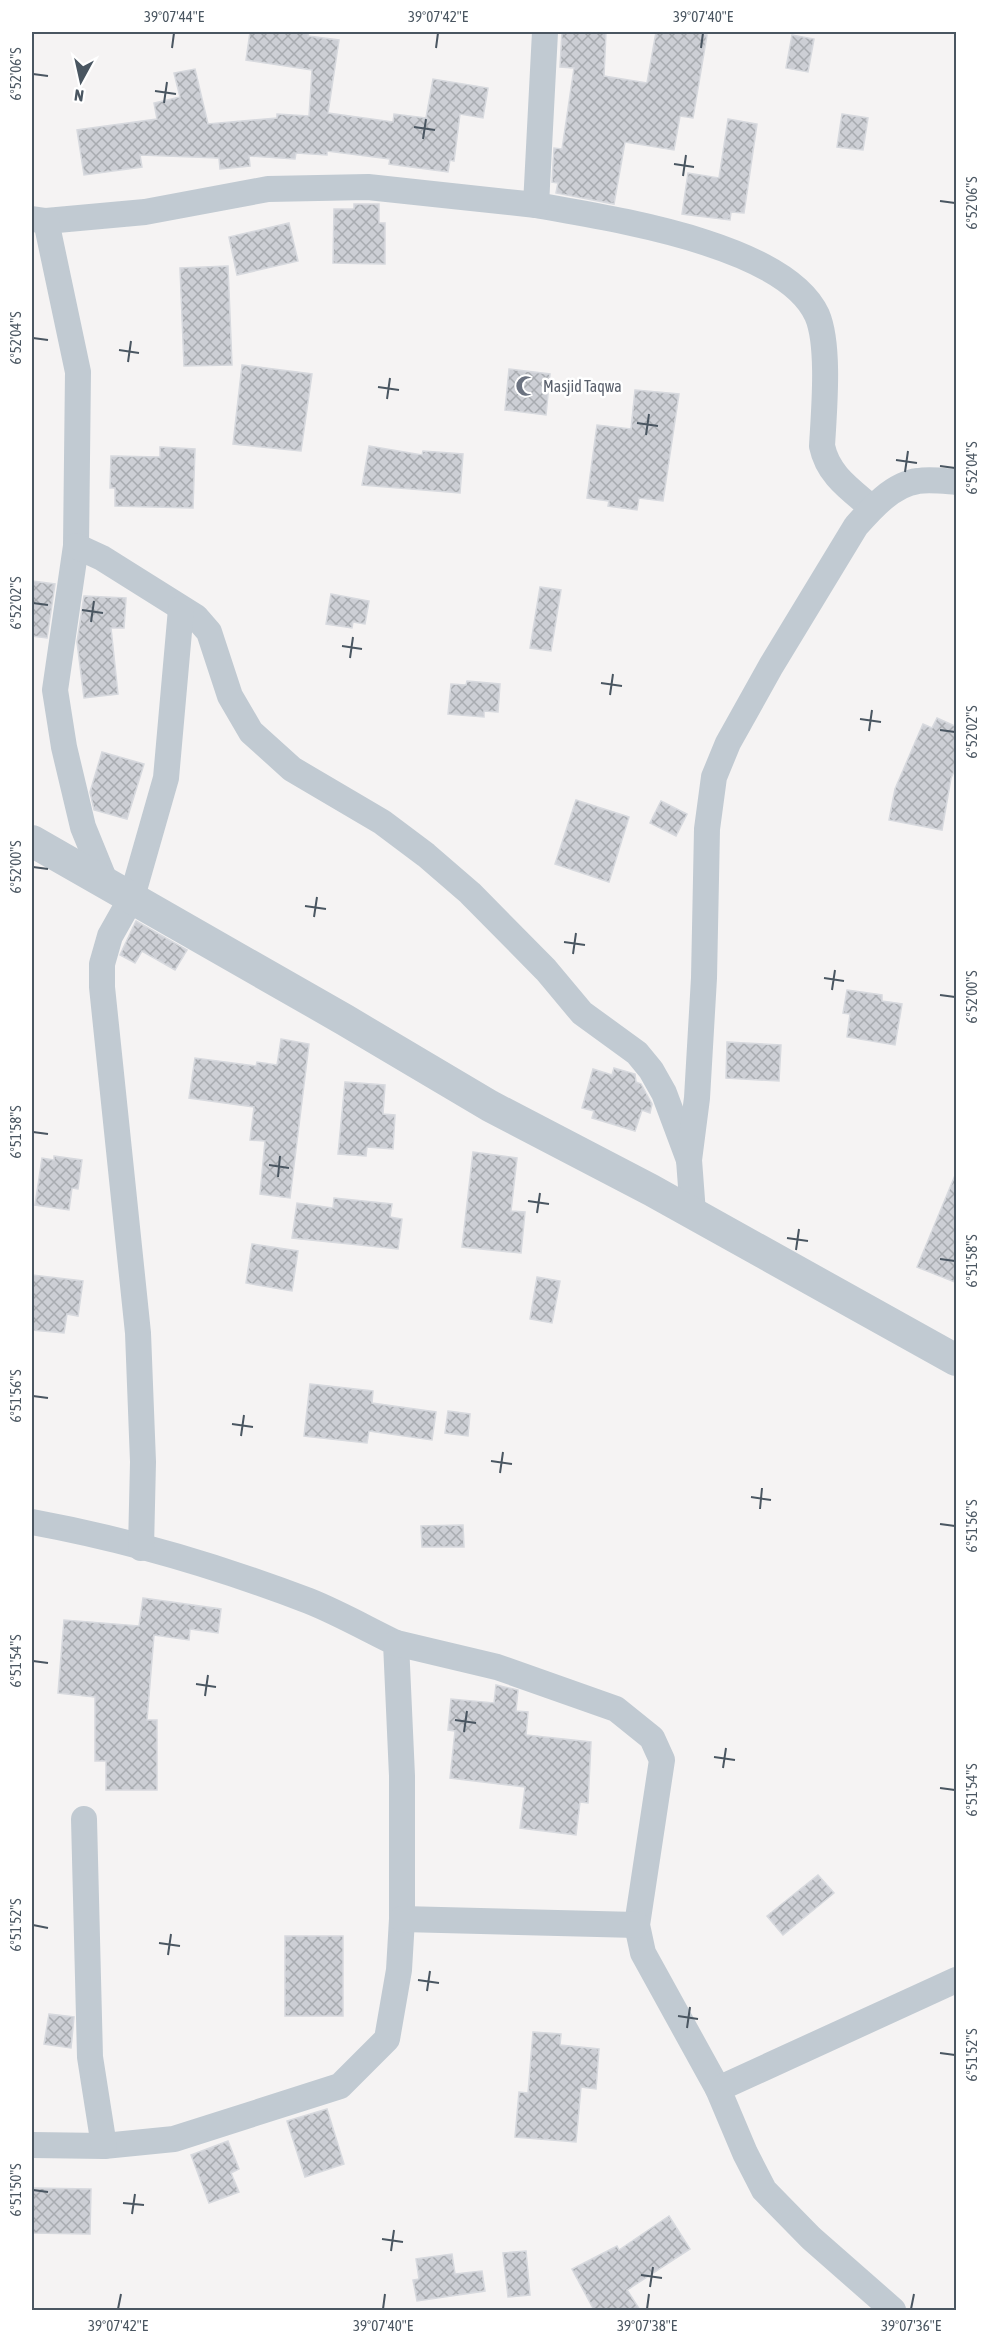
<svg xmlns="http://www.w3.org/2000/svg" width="988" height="2342" viewBox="0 0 988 2342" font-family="'Asap Condensed',sans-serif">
<defs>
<pattern id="building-cross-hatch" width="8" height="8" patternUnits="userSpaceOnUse" patternTransform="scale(1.5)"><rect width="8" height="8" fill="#cdcfd5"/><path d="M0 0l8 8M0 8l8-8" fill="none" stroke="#a8abb0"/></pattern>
</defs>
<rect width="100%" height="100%" fill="#f5f3f3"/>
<!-- building -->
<g fill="url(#building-cross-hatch)" stroke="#d7d9de" stroke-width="1.5">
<path d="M 250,32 L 309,32 L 308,36 L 339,40 L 328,113 L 393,122 L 394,114 L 426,118 L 433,79 L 488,88 L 483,118 L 460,114 L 454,161 L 450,160 L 448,172 L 389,164 L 390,159 L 327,151 L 327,155 L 296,153 L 295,159 L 249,156 L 250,166 L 220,169 L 219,158 L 140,155 L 142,167 L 84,175 L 77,130 L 157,119 L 154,103 L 180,97 L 174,73 L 195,69 L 208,124 L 277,118 L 277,114 L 309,116 L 312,70 L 246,60 Z"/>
<path d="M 562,32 L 606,32 L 604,76 L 647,83 L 656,32 L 695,32 L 707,35 L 693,118 L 680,116 L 674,150 L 625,142 L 614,204 L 556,193 L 558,183 L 552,182 L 554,148 L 562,149 L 574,68 L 560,67 Z"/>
<path d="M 792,35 L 814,39 L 808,72 L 786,68 Z"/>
<path d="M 842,114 L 868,118 L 863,150 L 837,147 Z"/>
<path d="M 728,119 L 757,124 L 744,213 L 731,212 L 730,220 L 682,214 L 688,173 L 719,178 Z"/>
<path d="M 354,204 L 379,204 L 379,223 L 385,223 L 385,264 L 333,263 L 334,209 L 354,209 Z"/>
<path d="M 289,223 L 298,261 L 237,275 L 229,237 Z"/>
<path d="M 228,266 L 232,365 L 184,366 L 180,268 Z"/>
<path d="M 242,365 L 312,374 L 301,451 L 233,444 Z"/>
<path d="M 509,369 L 550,374 L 546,415 L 505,410 Z"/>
<path d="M 635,390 L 679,394 L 663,501 L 639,498 L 637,510 L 608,506 L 609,501 L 587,498 L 597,425 L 631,429 Z"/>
<path d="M 369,446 L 422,455 L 423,451 L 463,454 L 460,493 L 362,485 Z"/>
<path d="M 160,447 L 195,449 L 193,508 L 115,506 L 115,488 L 110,488 L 111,456 L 160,457 Z"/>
<path d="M 32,581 L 55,584 L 47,638 L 32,636 Z"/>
<path d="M 540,587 L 561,590 L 551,651 L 530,648 Z"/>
<path d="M 331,594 L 369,601 L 365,624 L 353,622 L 352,628 L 326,624 Z"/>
<path d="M 84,596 L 126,598 L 124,628 L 111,628 L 118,694 L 84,698 L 77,642 Z"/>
<path d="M 467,681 L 500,684 L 498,712 L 484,711 L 484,717 L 448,714 L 451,684 L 466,685 Z"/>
<path d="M 937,718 L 957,727 L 957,765 L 951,778 L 942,830 L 889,820 L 895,789 L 923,724 L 932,728 Z"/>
<path d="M 102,752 L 144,764 L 127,819 L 94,810 L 90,792 Z"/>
<path d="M 576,800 L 629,817 L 609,882 L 555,864 Z"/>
<path d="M 661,801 L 687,814 L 676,836 L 650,823 Z"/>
<path d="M 136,921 L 187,950 L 175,970 L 142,951 L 135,963 L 120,955 Z"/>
<path d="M 847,990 L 882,995 L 882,1001 L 902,1004 L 895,1045 L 847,1037 L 850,1014 L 843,1013 Z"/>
<path d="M 281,1039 L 309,1044 L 290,1198 L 260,1194 L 265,1141 L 250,1140 L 254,1107 L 189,1098 L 195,1058 L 256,1066 L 257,1062 L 277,1065 Z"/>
<path d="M 727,1042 L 781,1045 L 779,1081 L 726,1078 Z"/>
<path d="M 614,1068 L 635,1074 L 636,1082 L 641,1084 L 652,1104 L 650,1113 L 642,1110 L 635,1131 L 592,1118 L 594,1111 L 582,1108 L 593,1069 L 612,1075 Z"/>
<path d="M 345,1082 L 385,1085 L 383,1114 L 395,1115 L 393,1149 L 367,1147 L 366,1156 L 338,1154 Z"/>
<path d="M 473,1152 L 517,1158 L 511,1211 L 525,1212 L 521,1253 L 462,1247 Z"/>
<path d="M 54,1156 L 82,1160 L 78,1189 L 72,1188 L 69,1210 L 35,1205 L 42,1158 L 54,1160 Z"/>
<path d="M 956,1173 L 957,1173 L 957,1283 L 917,1267 Z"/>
<path d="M 334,1198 L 392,1204 L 390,1217 L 402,1219 L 398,1249 L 292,1238 L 297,1203 L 333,1208 Z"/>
<path d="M 252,1244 L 298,1251 L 292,1291 L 246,1283 Z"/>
<path d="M 32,1275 L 83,1281 L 78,1316 L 67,1314 L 64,1333 L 32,1330 Z"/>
<path d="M 537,1277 L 560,1281 L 552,1323 L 530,1319 Z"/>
<path d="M 310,1384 L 373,1391 L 372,1403 L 436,1412 L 432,1440 L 369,1431 L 367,1443 L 304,1436 Z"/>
<path d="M 448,1411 L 470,1414 L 468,1436 L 445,1433 Z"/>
<path d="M 463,1525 L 464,1547 L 422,1547 L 421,1526 Z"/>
<path d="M 143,1598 L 221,1609 L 218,1633 L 190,1629 L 189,1640 L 154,1635 L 147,1720 L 157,1720 L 157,1790 L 106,1790 L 106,1761 L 95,1761 L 95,1697 L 58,1693 L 64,1620 L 139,1626 Z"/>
<path d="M 496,1685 L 518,1690 L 516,1711 L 528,1712 L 526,1735 L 591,1742 L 588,1803 L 580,1802 L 576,1835 L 520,1828 L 525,1787 L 450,1778 L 455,1731 L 448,1730 L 451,1699 L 494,1703 Z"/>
<path d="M 818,1875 L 834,1893 L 783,1935 L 767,1916 Z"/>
<rect x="285" y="1936" width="58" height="80"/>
<path d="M 49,2014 L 74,2017 L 71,2048 L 44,2044 Z"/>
<path d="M 533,2032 L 561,2034 L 560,2045 L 599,2049 L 596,2089 L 581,2087 L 576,2142 L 515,2137 L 519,2092 L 528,2093 Z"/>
<path d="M 327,2109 L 344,2164 L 305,2177 L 287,2121 Z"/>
<path d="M 228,2141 L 239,2169 L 231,2173 L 239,2192 L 209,2203 L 191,2155 Z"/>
<path d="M 32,2188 L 91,2189 L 90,2234 L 32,2233 Z"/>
<path d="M 669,2216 L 690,2249 L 627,2290 L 640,2310 L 594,2310 L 572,2269 L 617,2246 L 619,2250 Z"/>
<path d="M 526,2251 L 530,2295 L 508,2297 L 503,2253 Z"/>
<path d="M 452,2254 L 455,2274 L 482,2271 L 485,2291 L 417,2301 L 413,2280 L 419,2279 L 416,2259 Z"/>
</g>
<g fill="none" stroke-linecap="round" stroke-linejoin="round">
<!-- minor -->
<g stroke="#c1cad2" stroke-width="26">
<path d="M 536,205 C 606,218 784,243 817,315 C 830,345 824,411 822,446 C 828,475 850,489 872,508"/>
<path d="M 32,219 L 46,221 L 145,212 L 268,189 L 368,187 L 536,205 L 545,32"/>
<path d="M 46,221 L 78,372 L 76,546 L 55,690 L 64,747 L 83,827 L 105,881"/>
<path d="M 76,546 L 102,558 L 196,617 L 209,632 L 230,696 L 251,732 L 292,769 L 382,822 L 426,855 L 470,893 L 546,970 L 582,1013 L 637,1053 L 651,1070 L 664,1093 L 689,1160"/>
<path d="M 693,1213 L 689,1160 L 697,1098 L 704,978 L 707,829 L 714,777 L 728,743 L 771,666 L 856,526 C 871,509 893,484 918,481 C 930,479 944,481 956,482"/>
<path d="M 32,1522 C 125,1539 220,1567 309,1601 C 339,1613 367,1629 396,1643 L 402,1776 L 402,1919 L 399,1970 L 387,2039 L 340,2086 L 174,2139 L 104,2146 L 32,2145"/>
<path d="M 141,1548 L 143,1462 L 138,1333 L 102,987 L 102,964 L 110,936 L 132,897 L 166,778 L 181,609"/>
<path d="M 396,1643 L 497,1667 L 616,1709 L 652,1738 L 662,1760 L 637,1925 L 643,1953 L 718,2089"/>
<path d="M 84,1819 L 90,2057 L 104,2146"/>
<path d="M 402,1919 L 637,1925"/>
<path d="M 893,2310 L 811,2238 L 764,2190 L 745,2153 L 718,2089 L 956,1980"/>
</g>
<!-- tertiary -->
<path stroke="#c1cad2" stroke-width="32" d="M 32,841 L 345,1020 L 490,1106 L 651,1190 L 956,1360"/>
</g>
<!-- ticks -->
<path fill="none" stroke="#4a5661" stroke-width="2" d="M 172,48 L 174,33M 436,48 L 438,33M 701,48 L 703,33M 33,74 L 48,76M 155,91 L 176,94M 164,103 L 167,82M 414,127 L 435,130M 423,139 L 426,119M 674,164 L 694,167M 683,176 L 686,155M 940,201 L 955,203M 33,338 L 48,340M 119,350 L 139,353M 128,362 L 131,341M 378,387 L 399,390M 387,399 L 390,378M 637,423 L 658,426M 646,435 L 649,414M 896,460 L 917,463M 940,466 L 955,468M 905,472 L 908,451M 33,603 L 48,605M 82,610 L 103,613M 91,622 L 94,601M 342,646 L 362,649M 350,658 L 353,637M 601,683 L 622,686M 610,695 L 613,674M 860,719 L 881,722M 940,730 L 955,732M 869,731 L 872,710M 33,867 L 48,869M 305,906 L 326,909M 314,917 L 317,897M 564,942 L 585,945M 573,954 L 576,933M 824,978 L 844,981M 832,990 L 835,970M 940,995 L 955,997M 33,1132 L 48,1134M 269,1165 L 289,1168M 278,1177 L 280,1156M 528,1201 L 549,1204M 537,1213 L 540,1193M 787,1238 L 808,1241M 796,1250 L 799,1229M 940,1259 L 955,1261M 33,1396 L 48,1398M 232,1424 L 253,1427M 241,1436 L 244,1415M 491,1461 L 512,1464M 500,1473 L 503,1452M 751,1497 L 771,1500M 760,1509 L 762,1488M 940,1524 L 955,1526M 33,1661 L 48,1663M 196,1684 L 216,1687M 205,1696 L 208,1675M 455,1720 L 476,1723M 464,1732 L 467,1711M 714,1757 L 735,1760M 723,1768 L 726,1748M 940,1788 L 955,1790M 33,1925 L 48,1928M 159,1943 L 180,1946M 168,1955 L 171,1934M 418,1980 L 439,1983M 427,1991 L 430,1971M 678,2016 L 698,2019M 687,2028 L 690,2007M 940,2053 L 955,2055M 33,2190 L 48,2192M 123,2203 L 144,2205M 132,2214 L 135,2194M 382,2239 L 403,2242M 391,2251 L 394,2230M 641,2275 L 662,2278M 650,2287 L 653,2267M 118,2309 L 121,2294M 383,2309 L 385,2294M 647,2309 L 649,2294M 911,2309 L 914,2294"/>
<!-- icons -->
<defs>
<g id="mosque-bare" transform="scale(1.62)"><path d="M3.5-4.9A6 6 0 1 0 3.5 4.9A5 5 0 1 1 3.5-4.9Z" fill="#6b7280" stroke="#fff" stroke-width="2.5" paint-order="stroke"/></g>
</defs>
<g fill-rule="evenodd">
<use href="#mosque-bare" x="526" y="386"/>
</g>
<g text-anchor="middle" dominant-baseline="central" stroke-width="5" stroke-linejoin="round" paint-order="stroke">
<!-- worship labels -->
<g font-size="16" fill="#5b616d" stroke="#fff" text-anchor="start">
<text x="543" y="386">Masjid Taqwa</text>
</g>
</g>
<!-- border -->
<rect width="988" height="2342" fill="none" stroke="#ffffff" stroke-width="66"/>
<!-- north arrow -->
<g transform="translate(81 81) rotate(188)" stroke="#ffffff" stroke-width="4.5" paint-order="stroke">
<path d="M0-4.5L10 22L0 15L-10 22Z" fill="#4a5661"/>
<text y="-9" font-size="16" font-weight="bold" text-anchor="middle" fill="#4a5661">N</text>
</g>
<rect x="33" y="33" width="922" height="2276" fill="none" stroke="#4a5661" stroke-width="2"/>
<g font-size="15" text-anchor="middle" fill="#4a5661">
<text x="174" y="22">39°07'44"E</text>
<text x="438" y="22">39°07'42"E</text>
<text x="703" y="22">39°07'40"E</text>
<text transform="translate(16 74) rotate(-90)" y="5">6°52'06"S</text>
<text transform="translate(972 203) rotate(-90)" y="5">6°52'06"S</text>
<text transform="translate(16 338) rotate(-90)" y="5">6°52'04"S</text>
<text transform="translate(972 468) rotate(-90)" y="5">6°52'04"S</text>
<text transform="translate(16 603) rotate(-90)" y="5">6°52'02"S</text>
<text transform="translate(972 732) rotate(-90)" y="5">6°52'02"S</text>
<text transform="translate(16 867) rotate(-90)" y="5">6°52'00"S</text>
<text transform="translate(972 997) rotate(-90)" y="5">6°52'00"S</text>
<text transform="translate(16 1132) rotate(-90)" y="5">6°51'58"S</text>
<text transform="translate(972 1261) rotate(-90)" y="5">6°51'58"S</text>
<text transform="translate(16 1396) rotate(-90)" y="5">6°51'56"S</text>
<text transform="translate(972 1526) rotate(-90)" y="5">6°51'56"S</text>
<text transform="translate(16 1661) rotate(-90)" y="5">6°51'54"S</text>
<text transform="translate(972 1790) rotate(-90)" y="5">6°51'54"S</text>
<text transform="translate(16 1925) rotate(-90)" y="5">6°51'52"S</text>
<text transform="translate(972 2055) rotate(-90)" y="5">6°51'52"S</text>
<text transform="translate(16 2190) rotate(-90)" y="5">6°51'50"S</text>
<text x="118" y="2331">39°07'42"E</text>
<text x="383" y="2331">39°07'40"E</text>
<text x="647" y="2331">39°07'38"E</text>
<text x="911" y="2331">39°07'36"E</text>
</g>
</svg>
